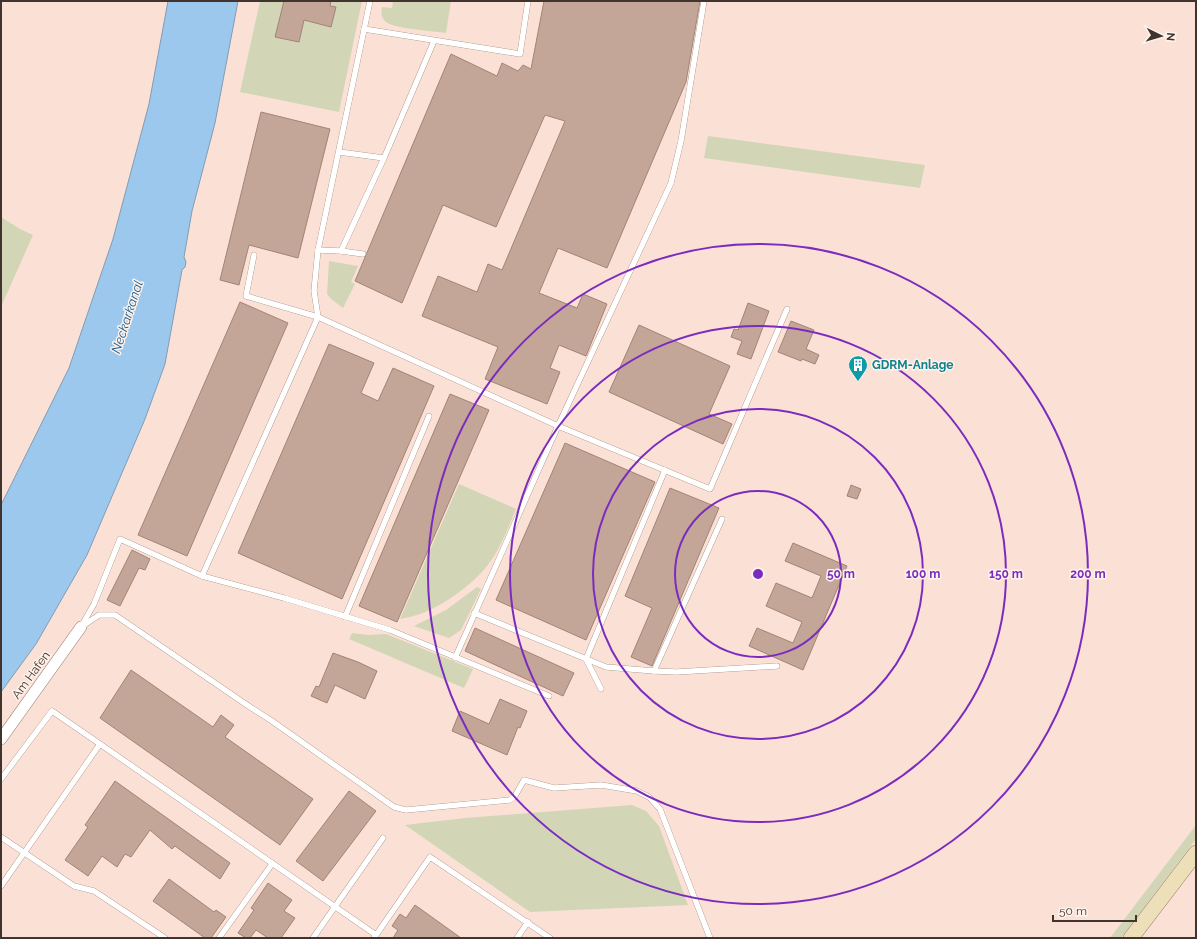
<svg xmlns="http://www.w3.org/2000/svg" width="1197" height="939" viewBox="0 0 1197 939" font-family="Raleway,sans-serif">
<rect width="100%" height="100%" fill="#fbe1d5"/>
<!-- green -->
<g fill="#d2d6b6">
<path d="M 260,1 L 362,1 L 339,112 L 240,92 Z"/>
<path d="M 393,1 L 451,1 L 446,33 C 434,31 392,29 385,21 C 381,17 381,12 382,7 L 392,8 Z"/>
<path d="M 708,136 L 925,165 L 920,188 L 704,158 Z"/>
<path d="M 1,217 L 20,229 L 33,235 L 1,307 Z"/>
<path d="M 329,261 L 358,266 L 351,282 L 355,284 L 343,308 L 331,299 L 327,294 Z"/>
<path d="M 459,484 L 516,509 C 508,528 500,550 487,566 C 472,585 443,606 420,614 C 414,616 406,618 400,619 Z"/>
<path d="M 477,587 L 481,589 L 461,630 L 449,638 L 414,626 L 446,610 Z"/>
<path d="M 352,633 L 368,635 L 386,634 L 473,669 L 464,688 L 349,639 Z"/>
<path d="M 632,805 L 646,811 L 659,826 L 688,905 L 530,912 L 405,825 L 465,818 Z"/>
<path d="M 1196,825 L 1196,839 L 1121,938 L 1110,938 Z"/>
</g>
<!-- water -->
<path fill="#9dc8ee" stroke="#819cb4" d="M 168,1 L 238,1 L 215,123 L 192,211 L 184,257 L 186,262 L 185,267 L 182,270 L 165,364 L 145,419 L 87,555 L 36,644 L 1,692 L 1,505 L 69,368 L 113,239 L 149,104 Z"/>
<!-- building -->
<g fill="#c4a698" stroke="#a18476">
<path d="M 284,1 L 331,1 L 330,6 L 336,7 L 331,27 L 304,20 L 299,42 L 275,37 Z"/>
<path d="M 544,1 L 700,1 L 686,82 L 607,268 L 558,248 L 539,293 L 577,308 L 583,294 L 607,304 L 586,356 L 559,345 L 550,368 L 560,372 L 547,404 L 485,379 L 498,347 L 422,316 L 438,276 L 477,292 L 488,264 L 502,270 L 565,121 L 545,115 L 496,227 L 443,205 L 402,303 L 355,281 L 451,54 L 497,76 L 502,63 L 518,71 L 523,65 L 531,69 Z"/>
<path d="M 261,112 L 330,129 L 298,258 L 249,245 L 239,285 L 220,280 Z"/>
<path d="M 240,302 L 288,323 L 187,556 L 138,535 Z"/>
<path d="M 748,303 L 769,311 L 751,359 L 737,354 L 742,341 L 731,337 L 734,329 L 738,330 Z"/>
<path d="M 791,321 L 814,330 L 806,349 L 819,355 L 815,364 L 802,359 L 801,361 L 778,352 Z"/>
<path d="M 639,325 L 730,366 L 709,414 L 732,424 L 723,444 L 609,392 Z"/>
<path d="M 329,344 L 374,363 L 361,393 L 378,401 L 393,368 L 434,386 L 342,599 L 238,553 Z"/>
<path d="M 450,394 L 489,410 L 397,622 L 359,606 Z"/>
<path d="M 565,443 L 655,482 L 586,640 L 496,600 Z"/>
<path d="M 851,485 L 861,489 L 857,499 L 847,496 Z"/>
<path d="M 670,488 L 719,508 L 652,666 L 631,657 L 652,608 L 625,596 Z"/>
<path d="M 793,543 L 847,566 L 803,670 L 749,646 L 757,628 L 793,643 L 802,622 L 766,606 L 776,583 L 812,598 L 821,576 L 785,561 Z"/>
<path d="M 132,550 L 150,559 L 145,570 L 139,568 L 120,606 L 107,600 Z"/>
<path d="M 475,628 L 574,673 L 563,696 L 465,651 Z"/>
<path d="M 333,653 L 358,662 L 377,671 L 365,699 L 335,685 L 327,703 L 311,696 L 316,686 L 319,687 Z"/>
<path d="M 131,670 L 213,727 L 221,715 L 234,725 L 225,737 L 313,799 L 280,845 L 100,718 Z"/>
<path d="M 500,699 L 527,711 L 520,728 L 518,727 L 507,755 L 452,731 L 460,711 L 489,724 Z"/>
<path d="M 115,781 L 230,863 L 220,879 L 175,846 L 172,849 L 150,830 L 131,857 L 125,854 L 117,867 L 102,856 L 88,876 L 65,860 L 88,827 L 85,825 Z"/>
<path d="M 349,791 L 376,811 L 323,881 L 296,861 Z"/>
<path d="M 169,879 L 214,912 L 216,910 L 226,917 L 211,938 L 205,938 L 153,901 Z"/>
<path d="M 268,883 L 292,900 L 284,911 L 295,918 L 281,938 L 268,938 L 256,930 L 250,938 L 246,938 L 238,933 L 254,910 L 251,908 Z"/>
<path d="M 415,905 L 461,938 L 393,938 L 398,930 L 392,926 L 400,914 L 406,918 Z"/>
</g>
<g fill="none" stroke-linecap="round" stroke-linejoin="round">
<!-- lane casing -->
<g stroke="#95796b" stroke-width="6">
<g id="lane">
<path d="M 364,29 L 520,54 L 528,1"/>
<path d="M 339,152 L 384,158"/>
<path d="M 318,250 L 341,251 L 384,158 L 434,41"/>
<path d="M 341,251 L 363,254"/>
<path d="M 254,255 L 246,296 L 318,317 L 558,426 L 710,489 L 787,309"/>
<path d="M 202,576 L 318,317 L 314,291 L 318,250 L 370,1"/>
<path d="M 474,613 L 606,667 L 654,671 L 722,519"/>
<path d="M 345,617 L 429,416"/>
<path d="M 82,625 L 94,604 L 120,539 L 202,576 L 284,598 L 390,630 L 549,696"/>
<path d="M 81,627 L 99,615 L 115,615 L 250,707 L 272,721 L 394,807 L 406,810 L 510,800 L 515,796 L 524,780 L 554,788 L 601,785 L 637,791 L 649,797 L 660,809 L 710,938"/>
<path d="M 455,658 L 558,426 L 671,183 L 681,141 L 704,1"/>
<path d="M 586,659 L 665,470"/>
<path d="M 586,659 L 601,689"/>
<path d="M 654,671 L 676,672 L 777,666"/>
<path d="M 100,744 L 376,935"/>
<path d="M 1,779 L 52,711 L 100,744 L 1,886"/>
<path d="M 1,837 L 74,886 L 94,891 L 165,938"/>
<path d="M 219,938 L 272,864"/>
<path d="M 313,938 L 383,838"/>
<path d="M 374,938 L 430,857 L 550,938"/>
<path d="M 517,938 L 528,922"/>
</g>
</g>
<!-- street casing -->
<g stroke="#95796b" stroke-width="12">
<path id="street" d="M 1,739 L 81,627"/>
</g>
<!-- secondary casing -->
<g stroke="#95796b" stroke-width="16">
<path id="secondary" d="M 1131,938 L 1196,853"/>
</g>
<!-- lane -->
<use href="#lane" stroke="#fff" stroke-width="5.5"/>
<!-- street -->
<use href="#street" stroke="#fff" stroke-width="11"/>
<!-- secondary -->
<use href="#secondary" stroke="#ede0b8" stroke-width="15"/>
</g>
<!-- distance rings -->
<g fill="none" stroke="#7b2cbf" stroke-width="2">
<circle cx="758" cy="574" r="83"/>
<circle cx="758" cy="574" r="165"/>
<circle cx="758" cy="574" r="248"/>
<circle cx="758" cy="574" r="330"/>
</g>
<!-- icons -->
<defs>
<g id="building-pin" transform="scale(1)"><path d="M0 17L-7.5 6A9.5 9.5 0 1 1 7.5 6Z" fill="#0f9aa8" stroke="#fef2eb"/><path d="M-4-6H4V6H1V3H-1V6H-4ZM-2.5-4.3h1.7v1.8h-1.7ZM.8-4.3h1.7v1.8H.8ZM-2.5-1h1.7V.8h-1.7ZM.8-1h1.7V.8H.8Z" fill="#fff"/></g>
</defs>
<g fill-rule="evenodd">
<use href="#building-pin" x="858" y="365"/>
</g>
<g text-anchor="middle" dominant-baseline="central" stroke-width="3" stroke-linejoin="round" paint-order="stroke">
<!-- culture labels -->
<g font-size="12" font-weight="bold" fill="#0d838f" stroke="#fef2eb" text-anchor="start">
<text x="872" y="365">GDRM-Anlage</text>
</g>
<!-- street labels -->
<g font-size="12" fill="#41342e" stroke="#fef2eb">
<text transform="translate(31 675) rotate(-54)">Am Hafen</text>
</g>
<!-- water labels -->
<g font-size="13" font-style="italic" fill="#1b5c8c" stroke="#fef2eb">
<text transform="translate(127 317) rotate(-72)">Neckarkanal</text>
</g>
</g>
<circle cx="758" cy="574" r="6" fill="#7b2cbf" stroke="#fef2eb" stroke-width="2"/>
<g font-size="12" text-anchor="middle" font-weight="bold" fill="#7b2cbf" stroke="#fef2eb" stroke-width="3" stroke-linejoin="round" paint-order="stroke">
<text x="841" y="578">50 m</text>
<text x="923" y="578">100 m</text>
<text x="1006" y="578">150 m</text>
<text x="1088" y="578">200 m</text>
</g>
<!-- border -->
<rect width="1197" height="939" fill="none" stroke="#41342e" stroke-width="4"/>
<!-- north arrow -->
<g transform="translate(1161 36) rotate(95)" stroke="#fef2eb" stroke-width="3" paint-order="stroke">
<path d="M0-3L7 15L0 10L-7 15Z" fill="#41342e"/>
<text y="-6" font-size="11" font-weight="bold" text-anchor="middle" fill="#41342e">N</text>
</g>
<!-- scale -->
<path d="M1053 915v6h83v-6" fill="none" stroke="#41342e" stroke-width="2"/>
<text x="1059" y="915" font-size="12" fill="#41342e" stroke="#fef2eb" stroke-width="3" paint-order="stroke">50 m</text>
</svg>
